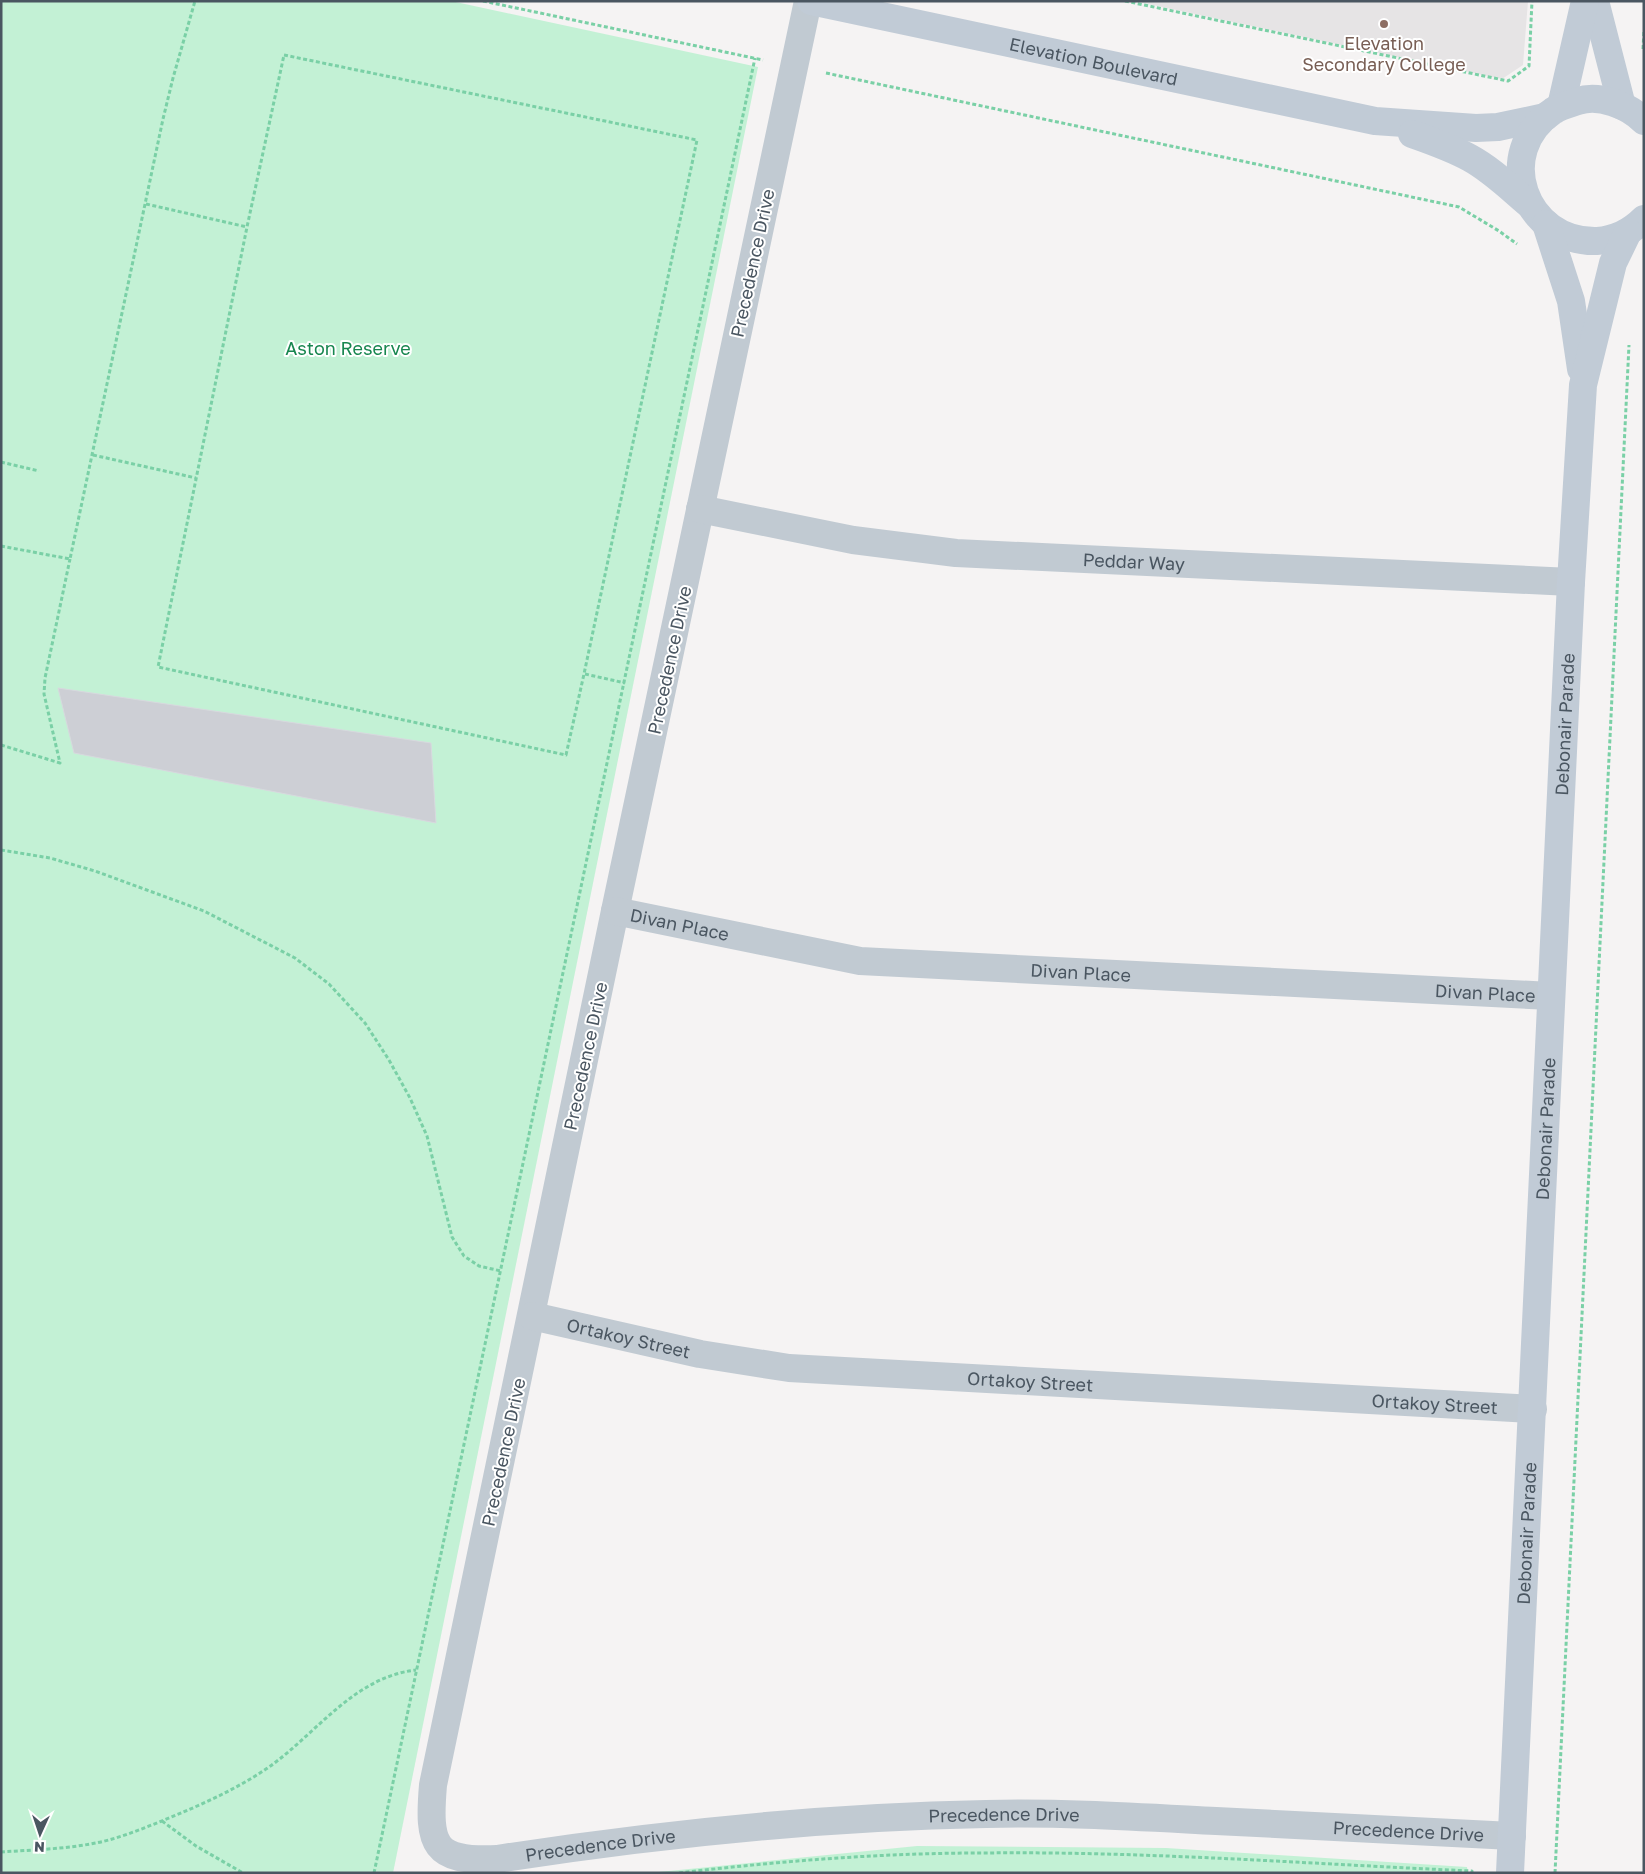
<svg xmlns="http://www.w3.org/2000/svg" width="1645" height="1874" viewBox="0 0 1645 1874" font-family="'Golos Text',sans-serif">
<rect width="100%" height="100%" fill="#f5f3f3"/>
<!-- education -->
<path fill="#e6e4e5" d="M 1134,1 L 1528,1 L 1523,65 L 1502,79 Z"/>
<!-- green -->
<g fill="#c3f1d5">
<path d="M 1,1 L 451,1 L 758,67 L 393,1873 L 1,1873 Z"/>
<path d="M 917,1846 L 1166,1848 L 1467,1867 L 1468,1873 L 649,1873 Z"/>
</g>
<!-- building -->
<path fill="#cdcfd5" stroke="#d7d9de" d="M 58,688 L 431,743 L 436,823 L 74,753 Z"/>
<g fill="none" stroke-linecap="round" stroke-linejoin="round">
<!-- path -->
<g stroke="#7ad0a6" stroke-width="3" stroke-dasharray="4 2.5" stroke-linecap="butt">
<path d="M 483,1 L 763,60"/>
<path d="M 1125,1 L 1508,81 L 1529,66 L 1532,1"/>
<path d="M 1643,49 L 1644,30"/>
<path d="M 284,55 L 697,140 L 584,674 L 566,755 L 158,667 L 247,227 Z"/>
<path d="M 826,73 L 1459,207 L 1499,231 L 1517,244"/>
<path d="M 146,204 L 247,227"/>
<path d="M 93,455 L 196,478"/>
<path d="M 1,462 L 39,471"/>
<path d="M 1,546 L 70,559 L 163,119 L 173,78 L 195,1"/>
<path d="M 585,674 L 625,683"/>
<path d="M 1,745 L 60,763 L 44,694 L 45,678 L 70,559"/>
<path d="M 1,850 L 50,858 L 95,871 L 204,911 L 295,958 L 329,984 L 365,1023 L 389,1060 L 410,1098 L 427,1136 L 452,1237 L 464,1256 L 479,1266 L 501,1271"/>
<path d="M 162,1821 L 196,1846 L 243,1873"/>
<path d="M 1,1852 C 32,1850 65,1849 96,1843 C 120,1838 142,1829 164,1820 C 201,1805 237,1789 269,1767 C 317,1733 354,1677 416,1670"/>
<path d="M 374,1873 L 755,58"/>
<path d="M 679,1873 C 780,1861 881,1853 982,1853 C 1145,1851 1309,1864 1472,1871 L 1472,1873"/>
<path d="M 1555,1873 L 1629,345"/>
</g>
<!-- street -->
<g stroke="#c1cad2" stroke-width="28">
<path id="s1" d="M 808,1 L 615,911 L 433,1785 C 428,1845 433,1862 497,1859 C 659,1834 822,1817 986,1814 C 1062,1812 1139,1817 1216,1821 C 1315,1826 1413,1831 1512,1836"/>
<path id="s2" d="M 700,509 L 853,540 L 956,553 L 1571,582"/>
<path id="s3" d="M 615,911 L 860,961 L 1551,996"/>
<path id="s4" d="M 532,1316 L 700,1354 L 789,1368 L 1533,1409"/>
</g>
<!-- secondary -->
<g stroke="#c1cbd6" stroke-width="28">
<path id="s5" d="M 811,1 L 1375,121 L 1476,128 L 1498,127 L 1545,117"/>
<path d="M 1595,1 L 1622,106"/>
<path d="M 1561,106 L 1585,1"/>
<path d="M 1644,121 C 1628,105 1599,94 1578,101 C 1569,104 1560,106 1553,111 C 1492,152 1524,243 1597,241 C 1615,240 1631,232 1644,219"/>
<path d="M 1412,134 C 1432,141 1452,148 1470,158 C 1492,170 1510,188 1529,204"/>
<path d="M 1546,224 L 1571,301 L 1581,369"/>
<path id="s6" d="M 1510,1873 L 1571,582 L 1583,385 L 1613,263 L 1628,232"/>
</g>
</g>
<!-- markers -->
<circle fill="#8d6e63" stroke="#fff" stroke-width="2" cx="1384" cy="24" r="5"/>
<g text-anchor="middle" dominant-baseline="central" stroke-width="4" stroke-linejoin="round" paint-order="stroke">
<!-- education labels -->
<g font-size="18" fill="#785e54" stroke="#fff">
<text x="1384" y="43">Elevation<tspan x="1384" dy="21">Secondary College</tspan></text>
</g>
<!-- street labels -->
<g font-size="18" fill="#4a5661" stroke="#fff">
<text stroke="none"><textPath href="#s5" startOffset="289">Elevation Boulevard</textPath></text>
<text transform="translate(752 263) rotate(-78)">Precedence Drive</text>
<text stroke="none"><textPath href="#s2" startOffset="438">Peddar Way</textPath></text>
<text transform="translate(669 660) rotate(-78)">Precedence Drive</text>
<text stroke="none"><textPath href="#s6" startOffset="1150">Debonair Parade</textPath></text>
<text stroke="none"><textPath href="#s3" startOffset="66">Divan Place</textPath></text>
<text stroke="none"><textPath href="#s3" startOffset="471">Divan Place</textPath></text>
<text stroke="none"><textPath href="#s3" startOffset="876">Divan Place</textPath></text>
<text transform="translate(585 1056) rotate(-78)">Precedence Drive</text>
<text stroke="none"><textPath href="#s6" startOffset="745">Debonair Parade</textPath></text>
<text stroke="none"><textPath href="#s4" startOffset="99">Ortakoy Street</textPath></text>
<text stroke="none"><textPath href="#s4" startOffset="504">Ortakoy Street</textPath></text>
<text stroke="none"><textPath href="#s4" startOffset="909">Ortakoy Street</textPath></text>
<text transform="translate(503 1452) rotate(-78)">Precedence Drive</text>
<text stroke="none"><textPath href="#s6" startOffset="340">Debonair Parade</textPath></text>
<text stroke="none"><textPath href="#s1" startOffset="2456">Precedence Drive</textPath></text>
<text stroke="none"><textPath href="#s1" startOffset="2861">Precedence Drive</textPath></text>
<text stroke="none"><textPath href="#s1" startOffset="2051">Precedence Drive</textPath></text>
</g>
<!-- park labels -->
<g font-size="18" fill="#17864f" stroke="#fff">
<text x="348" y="348">Aston Reserve</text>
</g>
</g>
<!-- border -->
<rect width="1645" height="1874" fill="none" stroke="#4a5661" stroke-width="5"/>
<!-- north arrow -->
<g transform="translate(40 1834) rotate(183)" stroke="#ffffff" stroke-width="4" paint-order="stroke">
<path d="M0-4L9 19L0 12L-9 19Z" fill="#4a5661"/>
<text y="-8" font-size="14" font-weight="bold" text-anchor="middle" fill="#4a5661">N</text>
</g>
</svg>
